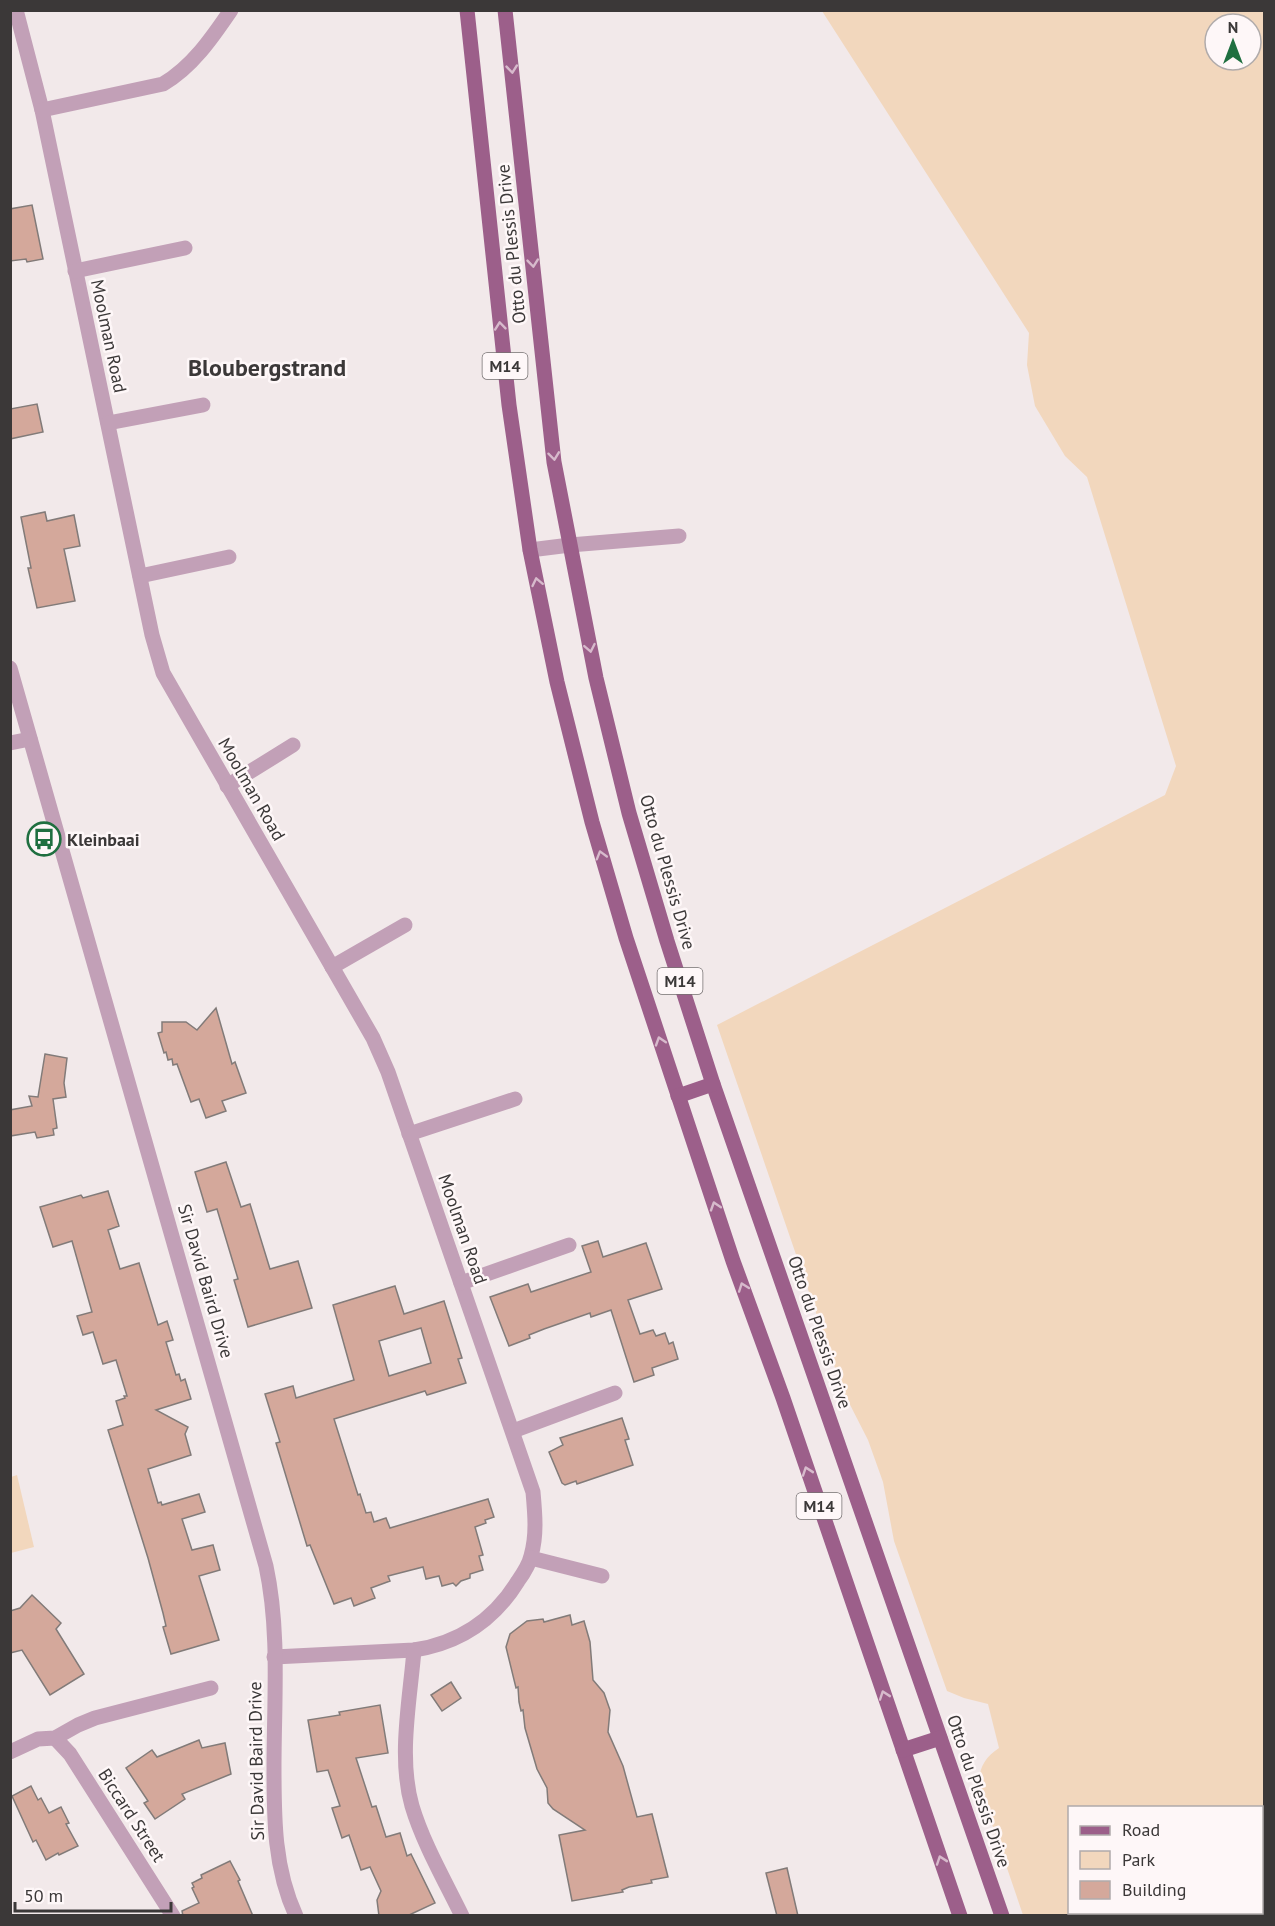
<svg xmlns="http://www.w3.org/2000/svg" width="1275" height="1926" viewBox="0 0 1275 1926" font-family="'PT Sans',sans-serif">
<rect width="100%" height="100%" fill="#f2e9ea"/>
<!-- green -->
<g fill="#f2d7bd" fill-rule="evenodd">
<path d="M 822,11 L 1264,11 L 1264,1837 L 1262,1837 L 1262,1808 L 1070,1808 L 1070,1912 L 1196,1913 L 1195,1915 L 1023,1915 L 980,1789 C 977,1770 984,1758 999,1748 L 988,1704 L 964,1698 L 947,1691 L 894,1541 L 883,1482 L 868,1440 L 843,1391 L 717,1025 L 1165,795 L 1176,766 L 1087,477 L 1065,456 L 1035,406 L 1027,365 L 1029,333 ZM 1215,24 L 1251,24 L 1251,60 L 1215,60 Z"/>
<path d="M 17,1475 L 34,1547 L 11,1553 L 11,1477 Z"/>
</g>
<!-- building -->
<g fill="#d4a89b" stroke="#827b79" stroke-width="1.5" fill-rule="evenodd">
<path d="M 32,205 L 43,259 L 27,262 L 26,259 L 10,261 L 10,209 Z"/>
<path d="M 37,404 L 43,432 L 10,439 L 10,409 Z"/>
<path d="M 45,512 L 47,521 L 74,515 L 80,546 L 64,549 L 75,601 L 37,608 L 28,568 L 31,568 L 21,517 Z"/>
<path d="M 216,1008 L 232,1064 L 235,1062 L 246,1093 L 222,1101 L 226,1111 L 206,1118 L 199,1099 L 191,1102 L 177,1064 L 173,1065 L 172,1059 L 168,1060 L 166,1052 L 164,1053 L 158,1033 L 162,1032 L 162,1022 L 186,1022 L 197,1030 Z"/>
<path d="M 45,1054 L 67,1058 L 64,1083 L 66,1097 L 53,1099 L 57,1128 L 53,1129 L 54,1135 L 37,1138 L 35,1132 L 10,1136 L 10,1110 L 32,1106 L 29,1096 L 38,1097 Z"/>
<path d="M 226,1162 L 241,1207 L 250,1204 L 270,1269 L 298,1261 L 312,1308 L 248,1327 L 234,1280 L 238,1279 L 217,1209 L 207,1212 L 195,1172 Z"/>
<path d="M 108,1191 L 119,1226 L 108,1230 L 120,1269 L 139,1263 L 158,1325 L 167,1321 L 173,1340 L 166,1342 L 176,1375 L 179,1374 L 181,1381 L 185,1379 L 191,1399 L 156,1410 L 188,1427 L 185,1434 L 191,1455 L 148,1469 L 158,1503 L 161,1502 L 162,1505 L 199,1494 L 205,1512 L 182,1519 L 192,1550 L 213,1545 L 220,1570 L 199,1576 L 219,1640 L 171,1654 L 163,1627 L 166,1626 L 163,1613 L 148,1558 L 108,1430 L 123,1425 L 116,1401 L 125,1398 L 124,1396 L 127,1396 L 116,1360 L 103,1364 L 93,1332 L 83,1335 L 77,1316 L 92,1312 L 72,1241 L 53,1247 L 40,1207 L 81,1195 L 83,1198 Z"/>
<path d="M 598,1241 L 603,1257 L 646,1243 L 662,1289 L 628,1300 L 640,1334 L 653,1330 L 656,1336 L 665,1333 L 669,1344 L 673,1342 L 678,1359 L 652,1368 L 654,1375 L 634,1382 L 611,1310 L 591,1317 L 590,1313 L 544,1329 L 529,1335 L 530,1338 L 509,1346 L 490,1297 L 528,1284 L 531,1292 L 591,1272 L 582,1246 Z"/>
<path d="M 395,1286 L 404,1314 L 444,1301 L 462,1358 L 458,1359 L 466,1383 L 427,1395 L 425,1391 L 334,1419 L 358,1495 L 360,1494 L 366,1513 L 371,1512 L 374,1522 L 386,1518 L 390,1528 L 488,1499 L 494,1517 L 485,1520 L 486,1523 L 475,1527 L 483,1555 L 479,1556 L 483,1570 L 470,1574 L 470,1578 L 461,1581 L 456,1586 L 453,1583 L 442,1586 L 439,1576 L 426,1579 L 423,1567 L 388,1576 L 390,1581 L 371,1588 L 375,1598 L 354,1606 L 351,1598 L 334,1604 L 310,1545 L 307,1546 L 276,1443 L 280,1442 L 265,1394 L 293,1386 L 296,1398 L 354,1380 L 333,1305 ZM 421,1328 L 431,1363 L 389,1376 L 379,1341 Z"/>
<path d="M 622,1418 L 629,1439 L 625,1440 L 633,1465 L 577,1484 L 576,1481 L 565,1485 L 562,1483 L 549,1452 L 563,1445 L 560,1438 Z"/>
<path d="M 32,1595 L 61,1623 L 56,1629 L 84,1674 L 50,1695 L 22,1650 L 10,1653 L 10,1611 L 20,1608 Z"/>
<path d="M 570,1615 L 572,1625 L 584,1621 L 590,1642 L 593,1680 L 604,1693 L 610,1710 L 608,1732 L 623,1766 L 637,1817 L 652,1814 L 668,1877 L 651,1880 L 652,1883 L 629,1887 L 622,1890 L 623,1892 L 572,1901 L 559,1835 L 585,1830 L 553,1809 L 548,1803 L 547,1788 L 537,1769 L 525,1728 L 523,1710 L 521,1711 L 519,1702 L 518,1687 L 516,1688 L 506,1647 L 510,1634 L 527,1621 L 543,1619 L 544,1622 Z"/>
<path d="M 451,1682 L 461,1698 L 442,1711 L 431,1695 Z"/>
<path d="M 380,1705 L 388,1753 L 356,1758 L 372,1807 L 376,1806 L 386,1837 L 400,1833 L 407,1856 L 411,1854 L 435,1903 L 407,1916 L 379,1916 L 377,1900 L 381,1891 L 370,1867 L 361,1870 L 349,1835 L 342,1838 L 332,1808 L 340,1806 L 328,1770 L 317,1772 L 308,1720 L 340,1715 L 339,1712 Z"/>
<path d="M 199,1740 L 202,1748 L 225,1743 L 231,1774 L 182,1794 L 185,1799 L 155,1819 L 144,1803 L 148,1801 L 126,1768 L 152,1750 L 157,1757 Z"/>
<path d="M 31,1786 L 38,1800 L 41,1798 L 49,1813 L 61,1807 L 69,1823 L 66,1824 L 78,1846 L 59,1855 L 58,1853 L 46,1860 L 36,1840 L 33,1842 L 12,1796 Z"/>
<path d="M 230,1861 L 240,1880 L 238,1881 L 253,1916 L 183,1916 L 182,1911 L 199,1903 L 192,1888 L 194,1887 L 192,1883 L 202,1878 L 201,1875 Z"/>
<path d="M 787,1868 L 798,1916 L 777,1916 L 766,1873 Z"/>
</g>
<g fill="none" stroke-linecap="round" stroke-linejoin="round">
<!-- minor -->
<g stroke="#c2a0b7" stroke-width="15">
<path d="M 16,10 L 42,110 L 152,635 L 163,673 L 373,1038 L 388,1072 L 533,1492 C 535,1514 537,1535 531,1556 C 529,1565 523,1574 518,1581 C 494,1620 460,1643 414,1650 L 274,1657"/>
<path d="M 42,110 L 163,84 C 192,67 212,38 231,10"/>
<path d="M 75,271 L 185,248"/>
<path d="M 108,423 L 203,405"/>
<path d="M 530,550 L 570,545 L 679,536"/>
<path d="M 140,576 L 229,557"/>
<path d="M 10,668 L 266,1566 C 280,1631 274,1701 274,1767 C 274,1819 274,1868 296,1916"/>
<path d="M 10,743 L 30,739"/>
<path d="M 227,786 L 293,745"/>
<path d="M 332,967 L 405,925"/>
<path d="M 409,1134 L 515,1099"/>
<path d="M 461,1283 L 569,1245"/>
<path d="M 513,1431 L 615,1393"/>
<path d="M 531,1558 L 602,1576"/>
<path d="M 414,1650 C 410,1700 398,1757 412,1806 C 423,1843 445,1881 462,1916"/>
<path d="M 55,1738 L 70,1754 L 173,1916"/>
<path d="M 10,1752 L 38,1739 L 55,1738 L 78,1725 L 95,1718 L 211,1688"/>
</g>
<!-- major -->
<g stroke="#9c5f8a" stroke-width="15">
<path d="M 467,10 L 509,405 L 530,550 L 557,682 L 592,822 L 626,938 L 733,1261 L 783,1398 L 960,1916"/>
<path d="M 505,10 L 554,462 L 596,678 L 629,813 L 667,941 L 713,1084 L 1002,1916"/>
<path d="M 678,1096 L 713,1084"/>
<path d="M 903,1750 L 940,1738"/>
</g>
</g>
<!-- one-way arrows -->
<defs><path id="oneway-chevron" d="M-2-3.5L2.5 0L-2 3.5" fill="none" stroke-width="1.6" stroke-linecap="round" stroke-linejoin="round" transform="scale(1.5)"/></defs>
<g stroke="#d7bacc">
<use href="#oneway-chevron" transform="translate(512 69) rotate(84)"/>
<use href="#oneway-chevron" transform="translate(533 263) rotate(84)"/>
<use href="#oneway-chevron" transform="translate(500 326) rotate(-96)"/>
<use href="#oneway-chevron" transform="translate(554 456) rotate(83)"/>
<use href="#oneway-chevron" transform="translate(537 582) rotate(-102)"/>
<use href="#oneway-chevron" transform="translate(590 648) rotate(79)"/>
<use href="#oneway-chevron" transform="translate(601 855) rotate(-106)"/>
<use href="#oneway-chevron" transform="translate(660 1041) rotate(-108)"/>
<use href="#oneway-chevron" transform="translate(715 1206) rotate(-108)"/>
<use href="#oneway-chevron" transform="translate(743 1287) rotate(-110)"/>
<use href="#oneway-chevron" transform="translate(807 1471) rotate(-109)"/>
<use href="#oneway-chevron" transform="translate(884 1695) rotate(-109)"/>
<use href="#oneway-chevron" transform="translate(941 1860) rotate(-109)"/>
</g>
<!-- icons -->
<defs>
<g id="bus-ring" transform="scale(1.725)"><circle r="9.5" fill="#fef7f8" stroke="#1f6f40" stroke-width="1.5"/><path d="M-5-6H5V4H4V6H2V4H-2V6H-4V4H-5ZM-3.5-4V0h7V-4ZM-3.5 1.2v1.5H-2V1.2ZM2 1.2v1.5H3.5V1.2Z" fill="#1f6f40"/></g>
</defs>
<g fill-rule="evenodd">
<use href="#bus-ring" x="44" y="839"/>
</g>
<g text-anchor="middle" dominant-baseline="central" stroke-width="5" stroke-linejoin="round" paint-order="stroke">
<!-- shield labels -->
<g fill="#fef7f8" stroke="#767172" stroke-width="1.5">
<rect x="482.5" y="353" width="45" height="26" rx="4.5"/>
<rect x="657.5" y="968" width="45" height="26" rx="4.5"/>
<rect x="796.5" y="1493" width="45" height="26" rx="4.5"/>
</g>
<g font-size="16" font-weight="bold" fill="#3b3838">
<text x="505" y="366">M14</text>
<text x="680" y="981">M14</text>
<text x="819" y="1506">M14</text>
</g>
<!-- street labels -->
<g font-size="18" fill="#3b3838" stroke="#fef7f8">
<text transform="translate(511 244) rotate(-96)">Otto du Plessis Drive</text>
<text transform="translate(109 336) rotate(78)">Moolman Road</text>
<text transform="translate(252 789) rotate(60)">Moolman Road</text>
<text transform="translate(668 872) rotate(74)">Otto du Plessis Drive</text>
<text transform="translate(463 1229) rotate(71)">Moolman Road</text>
<text transform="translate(206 1281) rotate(74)">Sir David Baird Drive</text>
<text transform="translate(820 1332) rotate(71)">Otto du Plessis Drive</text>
<text transform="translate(256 1761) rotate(-91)">Sir David Baird Drive</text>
<text transform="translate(979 1791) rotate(71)">Otto du Plessis Drive</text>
<text transform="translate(132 1815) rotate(57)">Biccard Street</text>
</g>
<!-- poi labels -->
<g font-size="18" font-weight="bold" fill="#3b3838" stroke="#fef7f8" text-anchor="start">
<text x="67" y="839">Kleinbaai</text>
</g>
<!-- district labels -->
<g font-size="24" font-weight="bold" fill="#3b3838" stroke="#fef7f8">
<text x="267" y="367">Bloubergstrand</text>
</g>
</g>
<!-- border -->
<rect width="1275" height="1926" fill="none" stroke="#3b3838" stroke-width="24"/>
<!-- legend -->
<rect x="1068" y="1806" width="195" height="108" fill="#fef7f8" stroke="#b0abab" stroke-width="1.5"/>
<rect x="1080" y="1826" width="30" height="9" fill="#9c5f8a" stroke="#b0abab" stroke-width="1.5"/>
<text x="1122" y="1836" font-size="18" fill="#3b3838">Road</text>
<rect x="1080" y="1851" width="30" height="18" fill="#f2d7bd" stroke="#b0abab" stroke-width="1.5"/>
<text x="1122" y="1866" font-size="18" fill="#3b3838">Park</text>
<rect x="1080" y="1881" width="30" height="18" fill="#d4a89b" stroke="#b0abab" stroke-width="1.5"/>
<text x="1122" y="1896" font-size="18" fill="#3b3838">Building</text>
<!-- north arrow -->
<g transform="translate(1233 42)"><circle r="28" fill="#fef7f8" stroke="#b0abab" stroke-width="1.5"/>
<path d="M0-4.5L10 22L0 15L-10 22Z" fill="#1f6f40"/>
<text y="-9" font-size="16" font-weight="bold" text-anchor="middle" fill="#3b3838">N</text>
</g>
<!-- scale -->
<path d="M15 1902v9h156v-9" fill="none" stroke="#3b3838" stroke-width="3"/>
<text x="24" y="1902" font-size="18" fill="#3b3838" stroke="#fef7f8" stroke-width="4.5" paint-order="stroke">50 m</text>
</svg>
